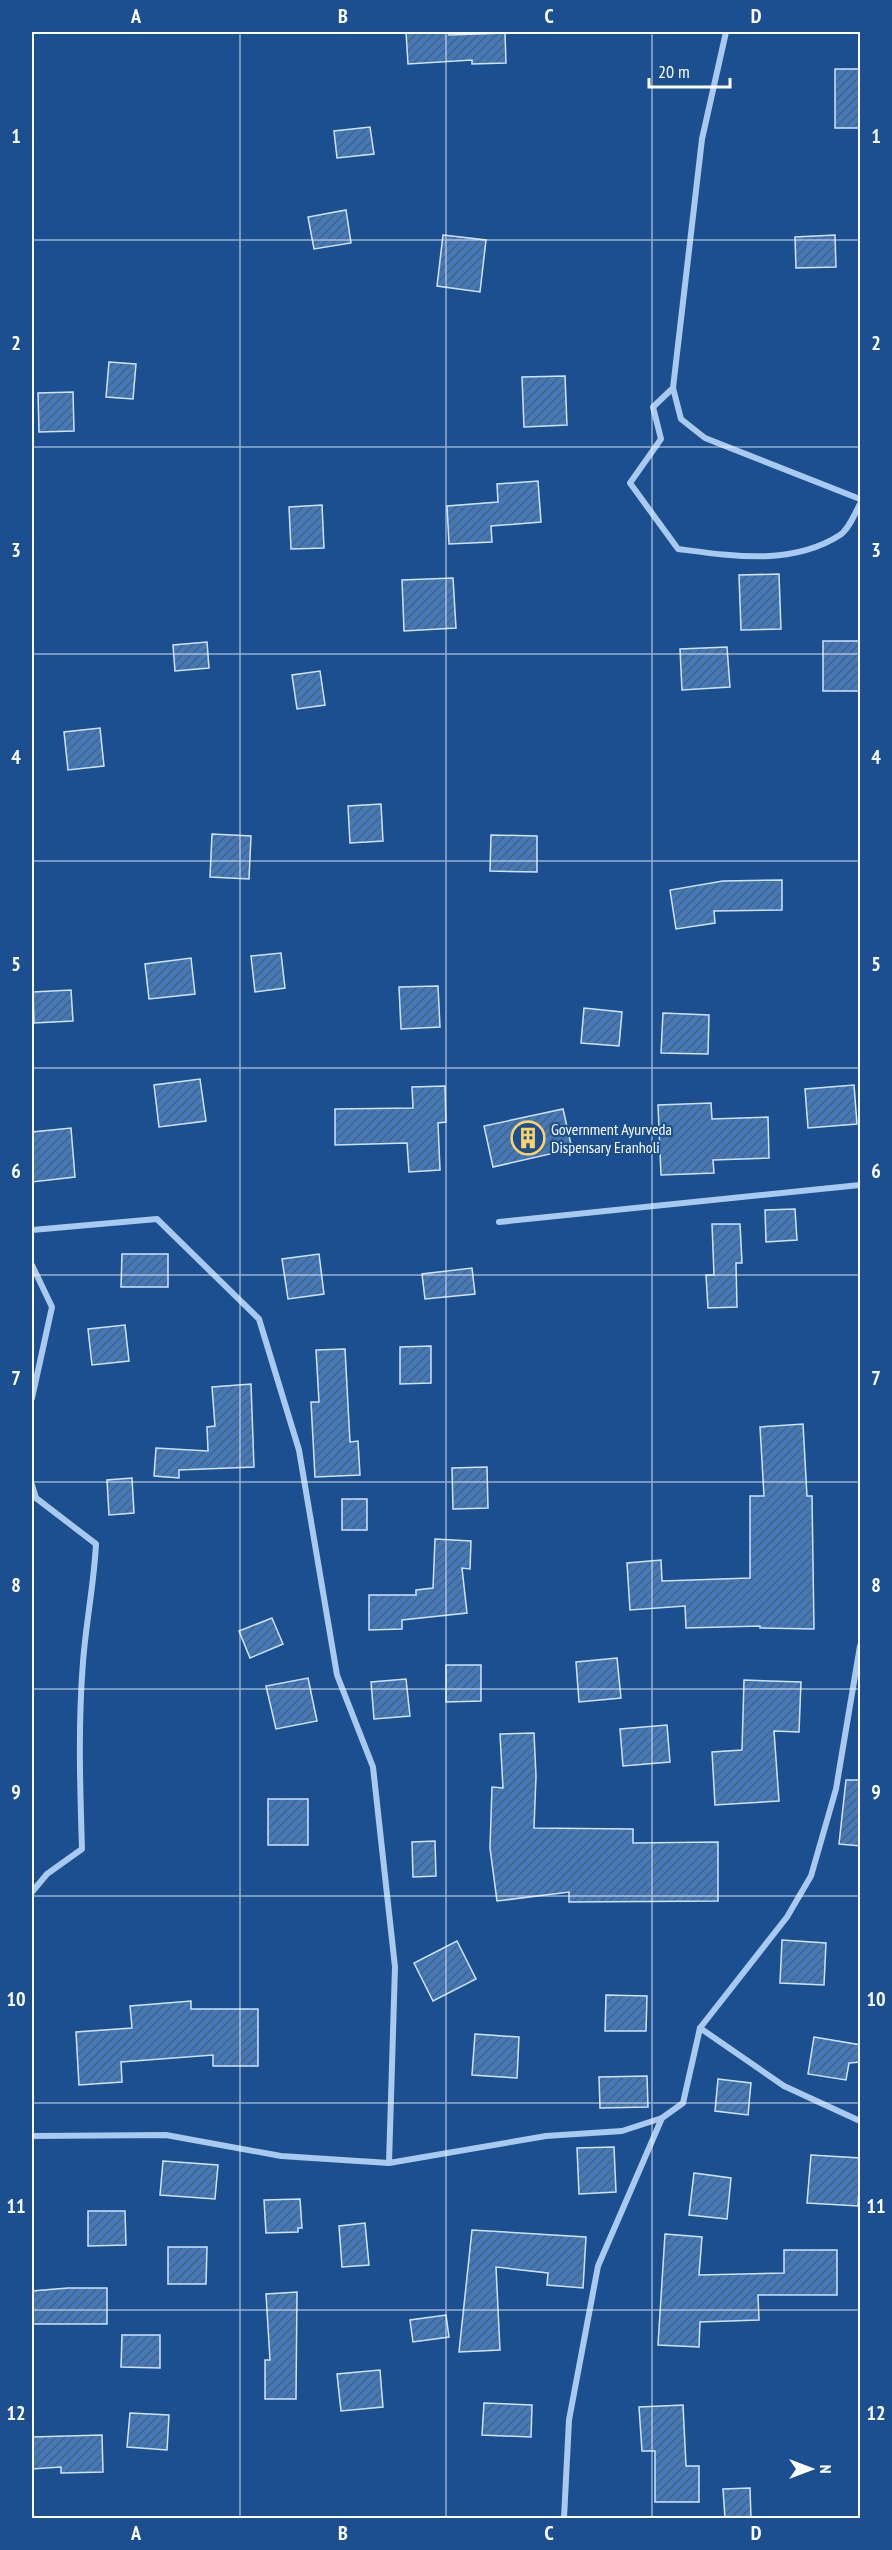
<svg xmlns="http://www.w3.org/2000/svg" width="892" height="2550" viewBox="0 0 892 2550" font-family="'PT Sans Narrow',sans-serif">
<defs>
<pattern id="building-hatch" width="6" height="6" patternUnits="userSpaceOnUse" patternTransform="scale(1.5)"><rect width="6" height="6" fill="#4478b7"/><path d="M-1 1l2-2M0 6l6-6M5 7l2-2" fill="none" stroke="#486282"/></pattern>
</defs>
<rect width="100%" height="100%" fill="#1b4f8f"/>
<!-- building -->
<g fill="url(#building-hatch)" stroke="#cfe3fa" stroke-width="1.5">
<path d="M 406,32 L 448,32 L 449,35 L 505,33 L 506,63 L 472,64 L 472,60 L 408,64 Z"/>
<rect x="835" y="69" width="26" height="59"/>
<path d="M 370,127 L 374,154 L 337,158 L 334,131 Z"/>
<path d="M 346,210 L 351,243 L 314,249 L 308,217 Z"/>
<path d="M 443,235 L 486,240 L 480,292 L 437,286 Z"/>
<path d="M 835,235 L 836,267 L 796,268 L 795,237 Z"/>
<path d="M 109,362 L 136,364 L 133,399 L 106,397 Z"/>
<path d="M 565,376 L 567,425 L 524,427 L 522,377 Z"/>
<path d="M 73,392 L 74,431 L 39,432 L 38,393 Z"/>
<path d="M 538,481 L 541,522 L 491,526 L 492,542 L 449,544 L 447,506 L 498,502 L 497,484 Z"/>
<path d="M 322,505 L 324,548 L 291,549 L 289,507 Z"/>
<path d="M 779,574 L 781,629 L 741,630 L 739,575 Z"/>
<path d="M 453,578 L 456,628 L 404,631 L 402,580 Z"/>
<rect x="823" y="641" width="38" height="50"/>
<path d="M 207,642 L 209,668 L 175,671 L 173,645 Z"/>
<path d="M 727,647 L 730,687 L 682,690 L 680,649 Z"/>
<path d="M 320,671 L 325,705 L 297,709 L 292,675 Z"/>
<path d="M 100,728 L 104,766 L 68,770 L 64,732 Z"/>
<path d="M 381,804 L 383,841 L 350,843 L 348,806 Z"/>
<path d="M 212,834 L 251,836 L 249,879 L 210,877 Z"/>
<path d="M 491,835 L 537,836 L 537,872 L 490,871 Z"/>
<path d="M 782,880 L 782,910 L 714,911 L 715,923 L 676,929 L 670,890 L 723,881 Z"/>
<path d="M 281,953 L 285,988 L 255,992 L 251,956 Z"/>
<path d="M 191,958 L 195,994 L 149,999 L 145,964 Z"/>
<path d="M 438,986 L 440,1027 L 401,1029 L 399,987 Z"/>
<path d="M 71,990 L 73,1021 L 34,1023 L 33,992 Z"/>
<path d="M 584,1008 L 622,1012 L 619,1046 L 581,1043 Z"/>
<path d="M 663,1013 L 709,1015 L 708,1054 L 661,1053 Z"/>
<path d="M 200,1079 L 206,1121 L 159,1127 L 154,1085 Z"/>
<path d="M 854,1085 L 857,1124 L 808,1128 L 805,1089 Z"/>
<path d="M 445,1086 L 446,1122 L 438,1123 L 440,1170 L 409,1172 L 407,1143 L 335,1145 L 335,1109 L 413,1108 L 412,1087 Z"/>
<path d="M 711,1103 L 712,1119 L 768,1117 L 769,1158 L 713,1160 L 714,1173 L 661,1175 L 658,1105 Z"/>
<path d="M 563,1109 L 572,1149 L 493,1167 L 484,1126 Z"/>
<path d="M 71,1128 L 75,1177 L 32,1182 L 32,1132 Z"/>
<path d="M 795,1209 L 797,1240 L 766,1242 L 765,1210 Z"/>
<path d="M 712,1224 L 740,1224 L 742,1263 L 736,1263 L 737,1307 L 708,1308 L 706,1275 L 714,1275 Z"/>
<path d="M 122,1254 L 168,1254 L 168,1287 L 121,1287 Z"/>
<path d="M 319,1254 L 324,1294 L 288,1299 L 282,1259 Z"/>
<path d="M 472,1268 L 475,1294 L 425,1299 L 422,1274 Z"/>
<path d="M 125,1325 L 129,1361 L 92,1365 L 88,1329 Z"/>
<path d="M 431,1346 L 431,1383 L 400,1384 L 400,1347 Z"/>
<path d="M 345,1349 L 350,1442 L 358,1441 L 360,1475 L 315,1477 L 311,1402 L 319,1402 L 316,1350 Z"/>
<path d="M 251,1384 L 254,1467 L 179,1470 L 179,1478 L 154,1476 L 156,1448 L 208,1451 L 207,1427 L 215,1426 L 212,1387 Z"/>
<path d="M 803,1424 L 807,1496 L 812,1496 L 814,1629 L 760,1628 L 760,1626 L 686,1628 L 685,1606 L 630,1610 L 627,1563 L 661,1560 L 662,1581 L 750,1578 L 750,1496 L 764,1496 L 760,1427 Z"/>
<path d="M 487,1467 L 488,1508 L 453,1509 L 452,1468 Z"/>
<path d="M 132,1478 L 134,1513 L 109,1515 L 107,1480 Z"/>
<rect x="342" y="1499" width="25" height="31"/>
<path d="M 435,1539 L 471,1541 L 470,1569 L 462,1568 L 467,1613 L 402,1620 L 402,1629 L 369,1630 L 369,1595 L 416,1595 L 416,1590 L 433,1588 Z"/>
<path d="M 272,1618 L 283,1644 L 250,1658 L 239,1631 Z"/>
<path d="M 617,1658 L 621,1698 L 579,1702 L 576,1662 Z"/>
<path d="M 446,1665 L 481,1665 L 481,1701 L 446,1702 Z"/>
<path d="M 308,1678 L 317,1721 L 276,1729 L 266,1686 Z"/>
<path d="M 406,1679 L 410,1716 L 374,1719 L 371,1682 Z"/>
<path d="M 744,1680 L 801,1682 L 799,1732 L 774,1731 L 779,1801 L 715,1805 L 712,1752 L 742,1750 Z"/>
<path d="M 667,1725 L 670,1762 L 623,1766 L 620,1729 Z"/>
<path d="M 534,1733 L 536,1776 L 534,1828 L 633,1829 L 633,1843 L 718,1842 L 718,1901 L 569,1902 L 569,1892 L 497,1901 L 490,1848 L 492,1787 L 503,1788 L 500,1734 Z"/>
<path d="M 846,1780 L 861,1780 L 861,1846 L 839,1844 Z"/>
<rect x="268" y="1799" width="40" height="46"/>
<path d="M 435,1841 L 436,1876 L 413,1877 L 412,1842 Z"/>
<path d="M 782,1940 L 826,1943 L 824,1985 L 780,1983 Z"/>
<path d="M 457,1941 L 476,1979 L 433,2001 L 414,1963 Z"/>
<path d="M 606,1995 L 647,1996 L 646,2031 L 605,2031 Z"/>
<path d="M 191,2001 L 191,2009 L 258,2009 L 258,2066 L 213,2066 L 213,2055 L 121,2062 L 122,2082 L 79,2085 L 76,2032 L 132,2028 L 130,2006 Z"/>
<path d="M 475,2034 L 519,2037 L 517,2078 L 472,2075 Z"/>
<path d="M 814,2037 L 861,2045 L 861,2062 L 849,2063 L 846,2080 L 808,2074 Z"/>
<path d="M 647,2076 L 648,2107 L 600,2108 L 599,2077 Z"/>
<path d="M 718,2079 L 751,2083 L 748,2115 L 715,2111 Z"/>
<path d="M 614,2147 L 616,2192 L 579,2194 L 577,2148 Z"/>
<path d="M 811,2155 L 861,2158 L 858,2206 L 807,2203 Z"/>
<path d="M 163,2161 L 218,2165 L 215,2199 L 160,2195 Z"/>
<path d="M 694,2173 L 731,2178 L 727,2219 L 689,2215 Z"/>
<path d="M 300,2199 L 302,2228 L 298,2228 L 298,2232 L 266,2233 L 264,2200 Z"/>
<path d="M 88,2211 L 125,2211 L 126,2245 L 88,2246 Z"/>
<path d="M 365,2223 L 369,2265 L 342,2267 L 339,2226 Z"/>
<path d="M 472,2230 L 586,2237 L 583,2288 L 547,2285 L 548,2273 L 496,2267 L 500,2350 L 459,2352 Z"/>
<path d="M 665,2234 L 702,2237 L 699,2275 L 784,2273 L 784,2250 L 837,2250 L 837,2295 L 758,2295 L 759,2320 L 700,2322 L 699,2347 L 658,2345 Z"/>
<path d="M 168,2247 L 207,2247 L 206,2284 L 168,2284 Z"/>
<path d="M 68,2288 L 107,2288 L 107,2324 L 32,2324 L 32,2291 Z"/>
<path d="M 297,2292 L 296,2399 L 265,2399 L 265,2360 L 270,2360 L 266,2294 Z"/>
<path d="M 446,2315 L 449,2337 L 413,2342 L 410,2320 Z"/>
<path d="M 122,2335 L 160,2335 L 160,2368 L 121,2367 Z"/>
<path d="M 380,2370 L 383,2407 L 341,2411 L 337,2374 Z"/>
<path d="M 484,2403 L 532,2405 L 531,2437 L 482,2435 Z"/>
<path d="M 683,2405 L 686,2466 L 699,2466 L 699,2502 L 655,2502 L 655,2451 L 642,2451 L 639,2407 Z"/>
<path d="M 130,2413 L 169,2415 L 167,2450 L 127,2447 Z"/>
<path d="M 102,2435 L 103,2472 L 61,2473 L 61,2467 L 32,2469 L 32,2437 Z"/>
<path d="M 750,2488 L 751,2518 L 725,2518 L 723,2489 Z"/>
</g>
<g fill="none" stroke-linecap="round" stroke-linejoin="round">
<!-- minor -->
<g stroke="#a9c9ee" stroke-width="6">
<path d="M 726,32 L 702,139 L 673,388 L 681,419 L 705,438 L 860,499"/>
<path d="M 673,388 L 653,407 L 661,439 L 630,483 L 678,549 C 732,556 792,566 840,535 C 849,529 855,513 860,504"/>
<path d="M 499,1222 L 860,1185"/>
<path d="M 32,1230 L 157,1219 L 259,1319 L 299,1450 L 337,1675 L 373,1767 L 395,1967 L 389,2163"/>
<path d="M 32,1265 L 52,1307 L 32,1398"/>
<path d="M 32,1485 L 36,1498 L 96,1544 C 94,1584 86,1622 83,1662 C 78,1725 80,1787 82,1849 L 47,1874 L 32,1892"/>
<path d="M 700,2028 L 787,1917 L 811,1876 L 836,1789 L 860,1646"/>
<path d="M 32,2136 L 166,2135 L 281,2156 L 389,2163 L 546,2136 L 622,2131 L 662,2118 L 683,2103 L 700,2028 L 784,2086 L 860,2121"/>
<path d="M 564,2518 L 569,2420 L 598,2266 L 662,2118"/>
</g>
</g>
<!-- grid -->
<path fill="none" stroke="#fff" stroke-width="1.5" stroke-opacity="0.55" d="M 240,32 L 240,2518M 446,32 L 446,2518M 652,32 L 652,2518M 32,240 L 860,240M 32,447 L 860,447M 32,654 L 860,654M 32,861 L 860,861M 32,1068 L 860,1068M 32,1275 L 860,1275M 32,1482 L 860,1482M 32,1689 L 860,1689M 32,1896 L 860,1896M 32,2103 L 860,2103M 32,2310 L 860,2310"/>
<!-- icons -->
<defs>
<g id="building-ring" transform="scale(1.725)"><circle r="9.5" fill="#1b4f8f" stroke="#ffd166" stroke-width="1.5"/><path d="M-4-6H4V6H1V3H-1V6H-4ZM-2.5-4.3h1.7v1.8h-1.7ZM.8-4.3h1.7v1.8H.8ZM-2.5-1h1.7V.8h-1.7ZM.8-1h1.7V.8H.8Z" fill="#ffd166"/></g>
</defs>
<g fill-rule="evenodd">
<use href="#building-ring" x="528" y="1138"/>
</g>
<g text-anchor="middle" dominant-baseline="central" stroke-width="4.5" stroke-linejoin="round" paint-order="stroke">
<!-- poi labels -->
<g font-size="16" fill="#fff" stroke="#1b4f8f" text-anchor="start">
<text x="551" y="1129">Government Ayurveda<tspan x="551" dy="18">Dispensary Eranholi</tspan></text>
</g>
</g>
<!-- border -->
<rect width="892" height="2550" fill="none" stroke="#1b4f8f" stroke-width="66"/>
<!-- north arrow -->
<g transform="translate(811 2469) rotate(90)" stroke="#1b4f8f" stroke-width="4.5" paint-order="stroke">
<path d="M0-4.5L10 22L0 15L-10 22Z" fill="#ffffff"/>
<text y="-9" font-size="16" font-weight="bold" text-anchor="middle" fill="#ffffff">N</text>
</g>
<!-- scale -->
<path d="M649 78v9h81v-9" fill="none" stroke="#ffffff" stroke-width="3"/>
<text x="658" y="78" font-size="18" fill="#ffffff" stroke="#1b4f8f" stroke-width="4.5" paint-order="stroke">20 m</text>
<rect x="33" y="33" width="826" height="2484" fill="none" stroke="#fff" stroke-width="2"/>
<g font-size="20" text-anchor="middle" font-weight="bold" fill="#fff">
<text x="136" y="23">A</text>
<text x="343" y="23">B</text>
<text x="549" y="23">C</text>
<text x="756" y="23">D</text>
<text x="16" y="143">1</text>
<text x="876" y="143">1</text>
<text x="16" y="350">2</text>
<text x="876" y="350">2</text>
<text x="16" y="557">3</text>
<text x="876" y="557">3</text>
<text x="16" y="764">4</text>
<text x="876" y="764">4</text>
<text x="16" y="971">5</text>
<text x="876" y="971">5</text>
<text x="16" y="1178">6</text>
<text x="876" y="1178">6</text>
<text x="16" y="1385">7</text>
<text x="876" y="1385">7</text>
<text x="16" y="1592">8</text>
<text x="876" y="1592">8</text>
<text x="16" y="1799">9</text>
<text x="876" y="1799">9</text>
<text x="16" y="2006">10</text>
<text x="876" y="2006">10</text>
<text x="16" y="2213">11</text>
<text x="876" y="2213">11</text>
<text x="16" y="2420">12</text>
<text x="876" y="2420">12</text>
<text x="136" y="2540">A</text>
<text x="343" y="2540">B</text>
<text x="549" y="2540">C</text>
<text x="756" y="2540">D</text>
</g>
</svg>
